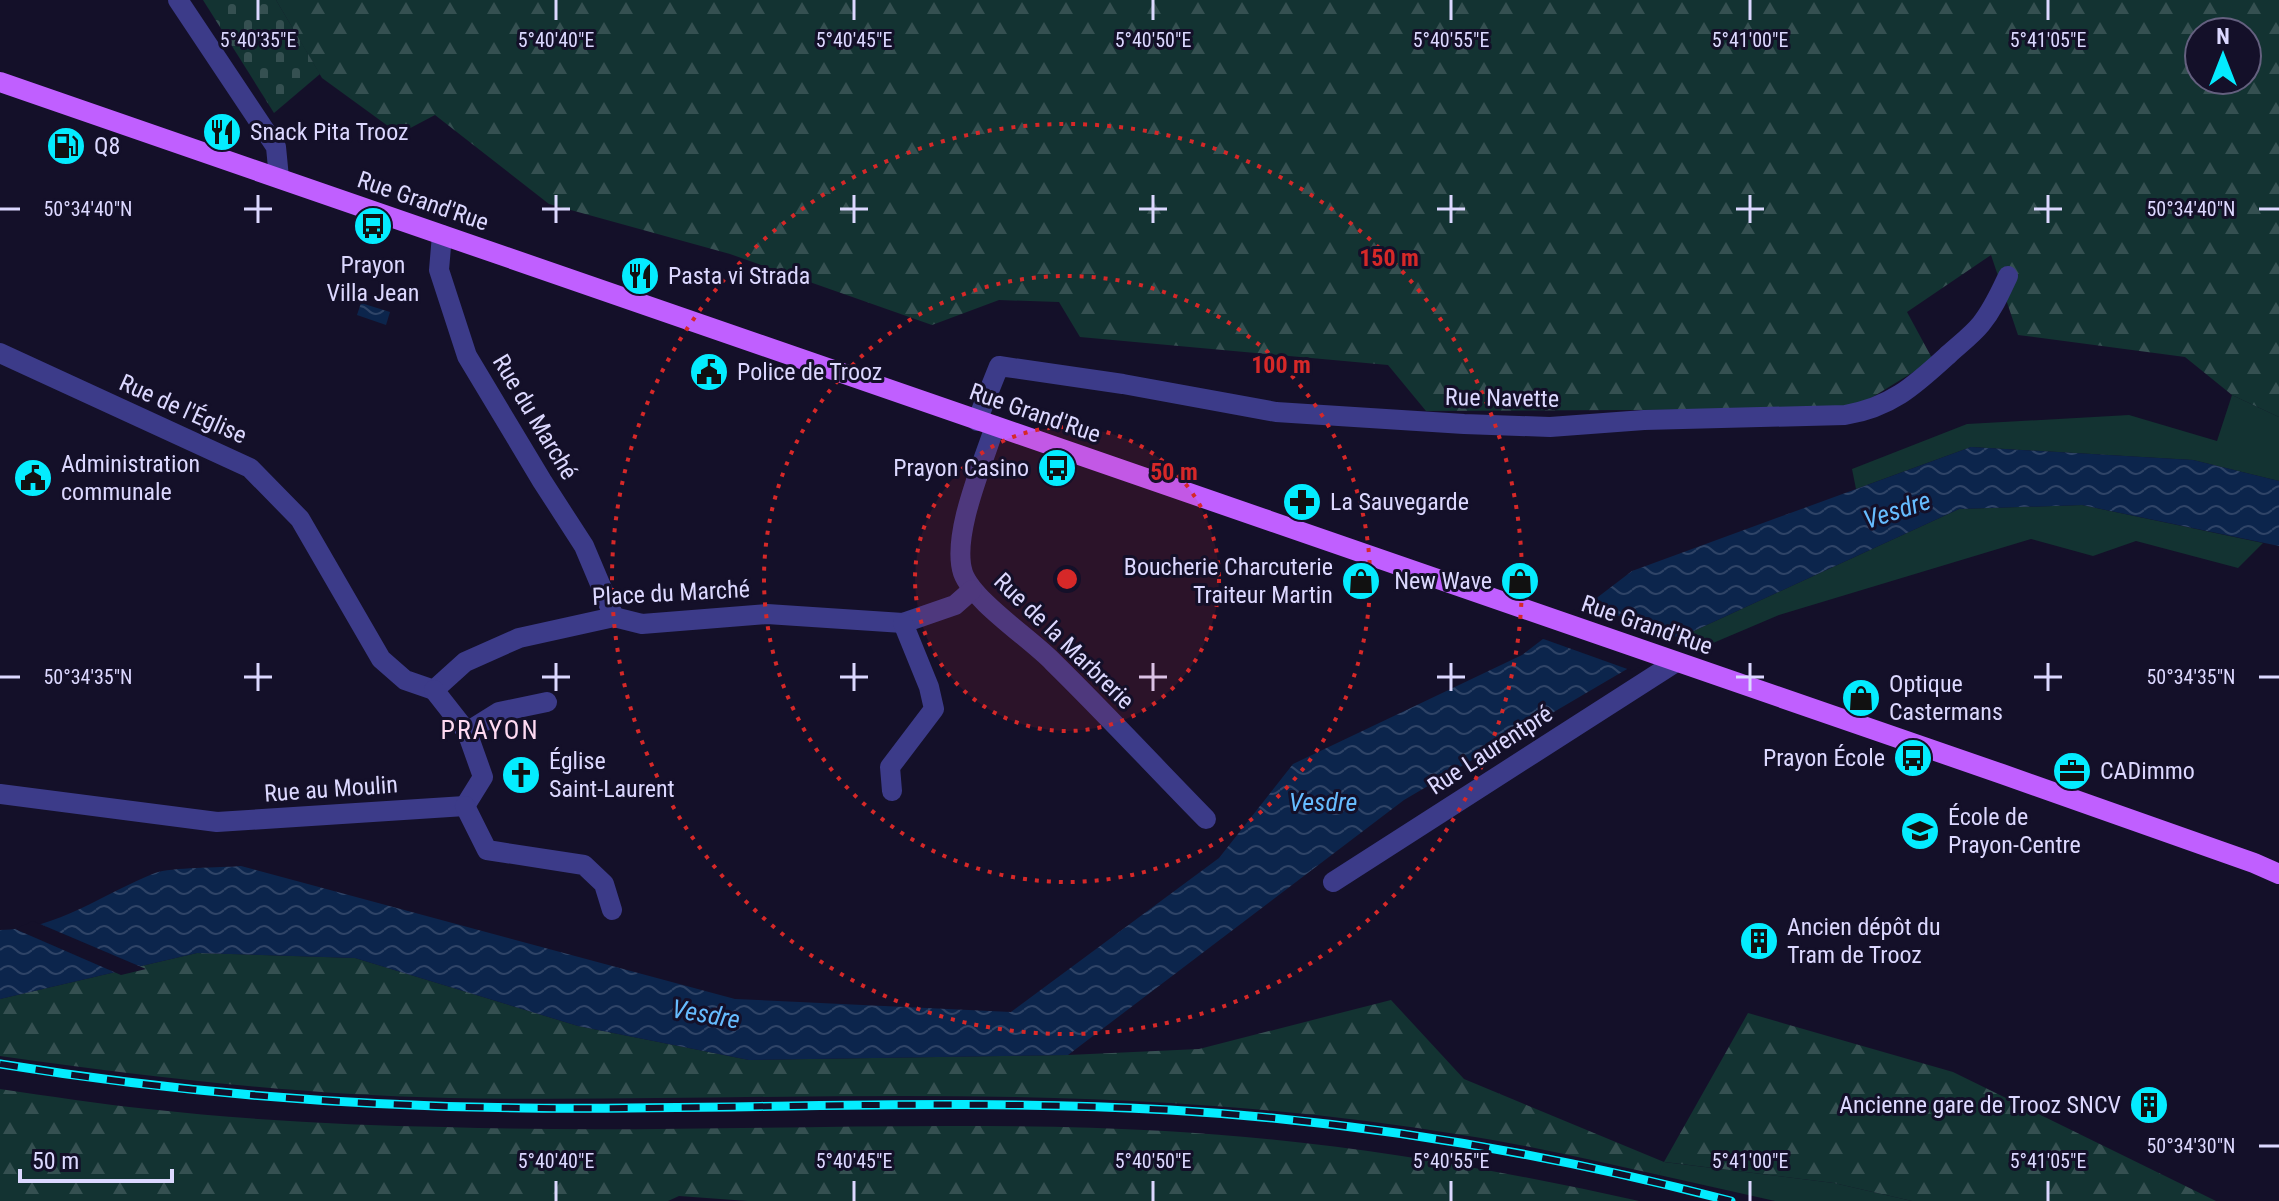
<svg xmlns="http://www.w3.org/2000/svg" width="2279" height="1201" viewBox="0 0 2279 1201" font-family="'Roboto Condensed',sans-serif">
<defs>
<pattern id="forest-firs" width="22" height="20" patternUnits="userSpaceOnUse" patternTransform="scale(2)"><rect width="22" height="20" fill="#133332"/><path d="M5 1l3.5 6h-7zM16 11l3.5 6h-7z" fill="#355051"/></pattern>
<pattern id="cemetery-stones" width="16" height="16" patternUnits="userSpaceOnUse" patternTransform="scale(2)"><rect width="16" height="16" fill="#133332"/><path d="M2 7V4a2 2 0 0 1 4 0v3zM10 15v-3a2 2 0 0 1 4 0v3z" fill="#355051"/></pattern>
<pattern id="water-waves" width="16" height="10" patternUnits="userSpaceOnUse" patternTransform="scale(2)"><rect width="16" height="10" fill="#0c254c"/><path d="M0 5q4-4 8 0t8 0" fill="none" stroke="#2f4467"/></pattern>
</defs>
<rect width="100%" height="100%" fill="#141029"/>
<!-- green -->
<g fill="#133332">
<path d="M 2232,395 L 2279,417 L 2279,481 L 2193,460 L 1971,447 L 1856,489 L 1852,469 L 1967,424 L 2129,415 L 2217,441 Z"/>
<path d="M 2082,505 L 2263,543 L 2238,568 L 2136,541 L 2093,556 L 2031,539 L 1779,615 L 1706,646 L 1685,635 L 1959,509 Z"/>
<path d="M 1664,1162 L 1834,1183 L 1912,1201 L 1775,1201 L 1659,1175 Z"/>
</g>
<!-- forest -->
<g fill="url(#forest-firs)" fill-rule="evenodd">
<path d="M 276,0 L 2279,0 L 2279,417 L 2232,395 L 2185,357 L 2018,335 L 1991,255 L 1907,312 L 1933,360 L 1853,409 L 1426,411 L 1388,365 L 1080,337 L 1059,302 L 999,300 L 932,325 L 730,254 L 549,204 L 435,115 L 399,134 L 322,78 ZM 2199,32 L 2247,32 L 2247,80 L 2199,80 Z"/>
<path d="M 197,953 L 355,958 L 578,1026 L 749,1060 L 1068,1055 L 1199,1049 L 1391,1000 L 1464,1079 L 1664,1162 L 1748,1013 L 1953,1072 L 2216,1201 L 1912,1201 L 1834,1183 L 1665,1162 L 1659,1175 C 1594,1161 1529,1145 1462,1135 C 1366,1119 1269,1109 1171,1103 C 931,1088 690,1102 450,1098 C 299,1095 149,1077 0,1056 L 0,999 Z"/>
<path d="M 0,1089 C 49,1096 98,1104 148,1109 C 246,1120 346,1125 445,1127 C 685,1135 925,1118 1165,1131 C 1324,1140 1483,1166 1639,1201 L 748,1201 L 679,1196 L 668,1201 L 0,1201 Z"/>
</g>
<!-- cemetery -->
<path fill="url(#cemetery-stones)" d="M 203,0 L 276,0 L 320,74 L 274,113 Z"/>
<!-- water -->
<g fill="url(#water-waves)">
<path d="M 361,303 L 390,312 L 386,325 L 357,315 Z"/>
<path d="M 1971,447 L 2193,460 L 2279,481 L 2279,546 L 2082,505 L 1959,509 L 1685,635 L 1404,800 L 1068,1055 L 749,1060 L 578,1026 L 355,958 L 197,953 L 0,999 L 0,930 C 57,930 104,893 155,873 C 171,867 221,868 241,866 L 735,999 L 1011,1012 L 1219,858 L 1293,764 L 1522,655 L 1632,571 Z"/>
</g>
<!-- pier -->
<g fill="#141029">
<path d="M 1583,603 L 1682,639 L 1633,671 L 1538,637 Z"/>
<path d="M 33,921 L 146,969 L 121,975 L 15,929 Z"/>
</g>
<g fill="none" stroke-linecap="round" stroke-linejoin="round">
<!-- minor -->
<g stroke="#3c3b89" stroke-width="20">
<path d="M 178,0 L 276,147 L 279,178"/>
<path d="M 442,235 L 439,270 L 467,356 L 542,481 L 584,546 L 614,617"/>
<path d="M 0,353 L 250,468 L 300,519 L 381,659 L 405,680 L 434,690"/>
<path d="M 977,421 L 999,366 L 1123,384 L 1276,412 L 1464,424 L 1550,427 L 1644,420 L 1845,415 C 1892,407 1915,385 1949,354 C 1960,344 1972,335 1981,324 C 1993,309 2000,293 2008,276"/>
<path d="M 995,426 C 983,463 951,536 963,573 C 973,601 1031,639 1053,662 C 1105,713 1155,767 1206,819"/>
<path d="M 434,690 L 465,662 L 519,638 L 614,617 L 642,624 L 767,614 L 903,623 L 955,605 L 972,590"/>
<path d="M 434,690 L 467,732 L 483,777 L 465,806"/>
<path d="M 467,732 L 499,712 L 547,702"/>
<path d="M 892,791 L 890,767 L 934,709 L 929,687 L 903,623"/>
<path d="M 0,794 L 217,822 L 465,806"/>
<path d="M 465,806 L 487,850 L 584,865 L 604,884 L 612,910"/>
<path d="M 1333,882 L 1676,662"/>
</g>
<!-- major -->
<path stroke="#c05fff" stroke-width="20" d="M 0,82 L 2002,774 L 2254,863 L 2279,874"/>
<!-- rail casing -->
<g stroke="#04ecff" stroke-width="9">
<path id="rail" d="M 0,1064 C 173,1092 347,1106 523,1108 C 738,1110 954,1098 1170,1110 C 1359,1121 1547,1153 1731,1201"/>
</g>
<!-- rail -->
<use href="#rail" stroke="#141029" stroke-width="6" stroke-dasharray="18" stroke-linecap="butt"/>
</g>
<!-- ticks -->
<path fill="none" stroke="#dcd8ff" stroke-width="3" d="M 258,0 L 258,20M 556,0 L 556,20M 854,0 L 854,20M 1153,0 L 1153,20M 1451,0 L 1451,20M 1750,0 L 1750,20M 2048,0 L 2048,20M 258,195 L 258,223M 556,195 L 556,223M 854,195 L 854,223M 1153,195 L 1153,223M 1451,195 L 1451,223M 1750,195 L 1750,223M 2048,195 L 2048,223M 0,209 L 20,209M 244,209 L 272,209M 542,209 L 570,209M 840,209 L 868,209M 1139,209 L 1167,209M 1437,209 L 1465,209M 1736,209 L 1764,209M 2034,209 L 2062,209M 2259,209 L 2279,209M 258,663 L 258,691M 556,663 L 556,691M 854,663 L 854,691M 1153,663 L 1153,691M 1451,663 L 1451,691M 1750,663 L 1750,691M 2048,663 L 2048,691M 0,677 L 20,677M 244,677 L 272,677M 542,677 L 570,677M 840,677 L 868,677M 1139,677 L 1167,677M 1437,677 L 1465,677M 1736,677 L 1764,677M 2034,677 L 2062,677M 2259,677 L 2279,677M 2259,1146 L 2279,1146M 556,1181 L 556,1201M 854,1181 L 854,1201M 1153,1181 L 1153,1201M 1451,1181 L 1451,1201M 1750,1181 L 1750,1201M 2048,1181 L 2048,1201"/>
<!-- distance rings -->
<circle cx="1067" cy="579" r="152" fill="#d62828" fill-opacity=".12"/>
<g fill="none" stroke="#d62828" stroke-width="4" stroke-dasharray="4 8">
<circle cx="1067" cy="579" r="152"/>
<circle cx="1067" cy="579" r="303"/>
<circle cx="1067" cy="579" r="455"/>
</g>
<!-- icons -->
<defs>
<g id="restaurant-disc" transform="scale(2)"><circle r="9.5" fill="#04ecff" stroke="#141029"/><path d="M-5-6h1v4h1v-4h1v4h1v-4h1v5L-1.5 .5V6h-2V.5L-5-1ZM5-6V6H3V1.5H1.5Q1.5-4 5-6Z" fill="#111"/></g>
<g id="fuel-disc" transform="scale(2)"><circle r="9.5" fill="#04ecff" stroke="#141029"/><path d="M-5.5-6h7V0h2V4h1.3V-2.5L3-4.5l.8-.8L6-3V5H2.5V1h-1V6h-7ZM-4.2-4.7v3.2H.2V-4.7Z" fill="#111"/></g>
<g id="bus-disc" transform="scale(2)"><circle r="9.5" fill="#04ecff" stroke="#141029"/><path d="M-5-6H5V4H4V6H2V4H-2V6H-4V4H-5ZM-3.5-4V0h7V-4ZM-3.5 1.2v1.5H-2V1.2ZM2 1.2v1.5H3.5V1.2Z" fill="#111"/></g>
<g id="civic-disc" transform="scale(2)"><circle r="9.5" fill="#04ecff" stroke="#141029"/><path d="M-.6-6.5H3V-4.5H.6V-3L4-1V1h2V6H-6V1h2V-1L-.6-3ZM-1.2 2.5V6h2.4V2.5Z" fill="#111"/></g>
<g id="pharmacy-disc" transform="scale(2)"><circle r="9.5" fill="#04ecff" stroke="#141029"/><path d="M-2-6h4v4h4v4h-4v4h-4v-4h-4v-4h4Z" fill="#111"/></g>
<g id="shop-disc" transform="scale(2)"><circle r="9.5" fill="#04ecff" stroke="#141029"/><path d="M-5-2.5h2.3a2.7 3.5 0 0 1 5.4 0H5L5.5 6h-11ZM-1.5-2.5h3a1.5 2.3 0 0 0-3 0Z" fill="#111"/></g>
<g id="office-disc" transform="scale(2)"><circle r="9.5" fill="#04ecff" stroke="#141029"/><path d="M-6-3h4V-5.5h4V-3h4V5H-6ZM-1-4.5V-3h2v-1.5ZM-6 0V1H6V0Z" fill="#111"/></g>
<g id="church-disc" transform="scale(2)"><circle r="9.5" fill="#04ecff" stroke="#141029"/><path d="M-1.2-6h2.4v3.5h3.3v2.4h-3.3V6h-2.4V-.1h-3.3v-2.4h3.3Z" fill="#111"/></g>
<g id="school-disc" transform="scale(2)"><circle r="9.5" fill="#04ecff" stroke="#141029"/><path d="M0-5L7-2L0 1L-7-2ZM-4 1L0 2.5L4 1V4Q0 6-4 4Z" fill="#111"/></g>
<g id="building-disc" transform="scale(2)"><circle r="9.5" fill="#04ecff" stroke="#141029"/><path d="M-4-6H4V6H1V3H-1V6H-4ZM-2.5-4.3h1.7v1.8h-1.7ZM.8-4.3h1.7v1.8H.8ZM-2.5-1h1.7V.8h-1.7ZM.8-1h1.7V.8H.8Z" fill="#111"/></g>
</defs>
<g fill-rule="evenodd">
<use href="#restaurant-disc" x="222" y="132"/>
<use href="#fuel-disc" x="66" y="146"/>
<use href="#bus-disc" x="373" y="226"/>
<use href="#restaurant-disc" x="640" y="276"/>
<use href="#civic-disc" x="709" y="372"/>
<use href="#bus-disc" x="1057" y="468"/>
<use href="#civic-disc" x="33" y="478"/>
<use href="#pharmacy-disc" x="1302" y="502"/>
<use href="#shop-disc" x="1361" y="581"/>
<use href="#shop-disc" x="1520" y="581"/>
<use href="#shop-disc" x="1861" y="698"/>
<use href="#bus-disc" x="1913" y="758"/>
<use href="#office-disc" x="2072" y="771"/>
<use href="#church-disc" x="521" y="775"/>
<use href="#school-disc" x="1920" y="831"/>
<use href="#building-disc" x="1759" y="941"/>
<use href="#building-disc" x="2149" y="1105"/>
</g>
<g text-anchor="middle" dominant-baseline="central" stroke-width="6" stroke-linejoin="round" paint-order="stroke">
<!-- poi labels -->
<g font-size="24" fill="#dcd8ff" stroke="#141029" text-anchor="start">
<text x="250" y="132">Snack Pita Trooz</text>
<text x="94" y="146">Q8</text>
<text x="373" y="265" text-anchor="middle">Prayon<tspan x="373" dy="28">Villa Jean</tspan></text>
<text x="668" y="276">Pasta vi Strada</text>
<text x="737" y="372">Police de Trooz</text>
<text x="61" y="464">Administration<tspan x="61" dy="28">communale</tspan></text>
<text x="1029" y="468" text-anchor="end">Prayon Casino</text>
<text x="1330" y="502">La Sauvegarde</text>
<text x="1333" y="567" text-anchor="end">Boucherie Charcuterie<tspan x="1333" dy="28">Traiteur Martin</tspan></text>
<text x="1492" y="581" text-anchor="end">New Wave</text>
<text x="1889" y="684">Optique<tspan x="1889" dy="28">Castermans</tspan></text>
<text x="1885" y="758" text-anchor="end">Prayon École</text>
<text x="549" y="761">Église<tspan x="549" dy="28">Saint-Laurent</tspan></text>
<text x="2100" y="771">CADimmo</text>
<text x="1948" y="817">École de<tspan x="1948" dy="28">Prayon-Centre</tspan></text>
<text x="1787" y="927">Ancien dépôt du<tspan x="1787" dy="28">Tram de Trooz</tspan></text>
<text x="2121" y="1105" text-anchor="end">Ancienne gare de Trooz SNCV</text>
</g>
<!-- street labels -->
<g font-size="24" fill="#dcd8ff" stroke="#141029">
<text transform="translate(423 201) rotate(19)">Rue Grand'Rue</text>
<text transform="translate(1502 398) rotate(1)">Rue Navette</text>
<text transform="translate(183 409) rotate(24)">Rue de l'Église</text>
<text transform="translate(1035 413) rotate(19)">Rue Grand'Rue</text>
<text transform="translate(535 417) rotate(59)">Rue du Marché</text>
<text transform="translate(671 593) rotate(-3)">Place du Marché</text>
<text transform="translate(1647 625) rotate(19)">Rue Grand'Rue</text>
<text transform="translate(1064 641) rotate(44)">Rue de la Marbrerie</text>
<text transform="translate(1490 750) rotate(-33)">Rue Laurentpré</text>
<text transform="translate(331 789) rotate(-4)">Rue au Moulin</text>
</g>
<!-- water labels -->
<g font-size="26" font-style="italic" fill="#66bcff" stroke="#141029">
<text transform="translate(1897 510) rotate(-18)">Vesdre</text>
<text x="1323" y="802">Vesdre</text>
<text transform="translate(706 1014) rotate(10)">Vesdre</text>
</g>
<!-- neighbourhood labels -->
<g font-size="26" letter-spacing="2" fill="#ffdaf2" stroke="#141029">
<text x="490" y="730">PRAYON</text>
</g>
</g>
<g font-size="20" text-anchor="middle" fill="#dcd8ff" stroke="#141029" stroke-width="6" stroke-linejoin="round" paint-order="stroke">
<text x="258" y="47">5°40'35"E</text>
<text x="556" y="47">5°40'40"E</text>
<text x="854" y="47">5°40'45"E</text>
<text x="1153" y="47">5°40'50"E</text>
<text x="1451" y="47">5°40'55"E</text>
<text x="1750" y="47">5°41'00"E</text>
<text x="2048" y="47">5°41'05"E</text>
<text x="88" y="216">50°34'40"N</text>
<text x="2191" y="216">50°34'40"N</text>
<text x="88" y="684">50°34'35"N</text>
<text x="2191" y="684">50°34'35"N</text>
<text x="2191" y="1153">50°34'30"N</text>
<text x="556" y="1168">5°40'40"E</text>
<text x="854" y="1168">5°40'45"E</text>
<text x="1153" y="1168">5°40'50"E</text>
<text x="1451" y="1168">5°40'55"E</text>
<text x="1750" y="1168">5°41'00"E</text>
<text x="2048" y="1168">5°41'05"E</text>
</g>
<circle cx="1067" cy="579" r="12" fill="#d62828" stroke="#141029" stroke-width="4"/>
<g font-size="24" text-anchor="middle" font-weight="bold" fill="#d62828" stroke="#141029" stroke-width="6" stroke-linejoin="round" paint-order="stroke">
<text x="1389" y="266">150 m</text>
<text x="1281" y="373">100 m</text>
<text x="1174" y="480">50 m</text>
</g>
<!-- north arrow -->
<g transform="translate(2223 56)"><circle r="38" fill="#141029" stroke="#64607f" stroke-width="2"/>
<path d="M0-6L14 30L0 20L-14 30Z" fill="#04ecff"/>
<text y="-12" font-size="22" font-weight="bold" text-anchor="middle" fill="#dcd8ff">N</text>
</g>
<!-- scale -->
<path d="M20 1169v12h152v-12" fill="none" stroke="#dcd8ff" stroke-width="4"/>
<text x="32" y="1169" font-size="24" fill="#dcd8ff" stroke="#141029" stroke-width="6" paint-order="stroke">50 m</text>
</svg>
